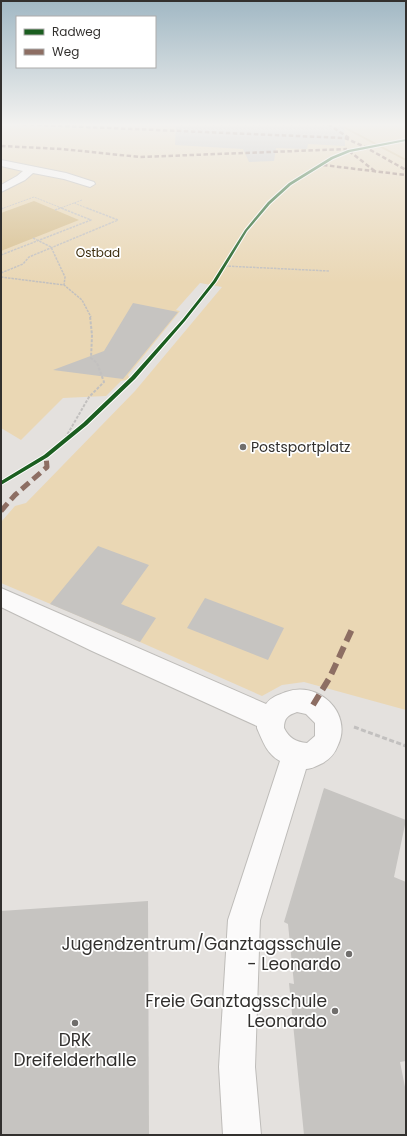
<svg xmlns="http://www.w3.org/2000/svg" width="407" height="1136" viewBox="0 0 407 1136" font-family="Poppins,sans-serif">
<rect width="100%" height="100%" fill="#e4e1de"/>
<!-- green -->
<path fill="#ead7b4" d="M 1,124 L 406,124 L 406,710 L 304,682 L 282,685 L 262,696 L 140,642 L 1,583 L 1,522 L 15,506 L 26,503 L 135,391 L 222,287 L 200,283 L 176,310 L 180,311 L 128,375 L 130,379 L 121,381 L 106,396 L 63,398 L 21,440 L 1,428 Z"/>
<!-- water -->
<path fill="#d8bf8d" d="M 34,201 L 79,220 L 1,251 L 1,213 Z"/>
<g fill="none" stroke-linecap="round" stroke-linejoin="round">
<!-- stream -->
<path fill="#d8bf8d" fill-rule="evenodd" d="M 336,124 L 340,124 L 406,159 L 406,161 Z"/>
</g>
<!-- building -->
<g fill="#c6c4c1">
<path d="M 176,124 L 344,124 L 345,146 L 308,144 L 307,149 L 276,148 L 274,161 L 249,162 L 243,149 L 175,145 Z"/>
<path d="M 133,303 L 178,312 L 123,379 L 53,370 L 104,351 Z"/>
<path d="M 98,546 L 149,565 L 121,604 L 156,618 L 140,642 L 50,604 Z"/>
<path d="M 205,598 L 284,628 L 268,660 L 187,628 Z"/>
<path d="M 324,788 L 406,820 L 394,877 L 406,882 L 406,1061 L 400,1062 L 406,1092 L 406,1135 L 304,1135 L 289,983 L 294,984 L 288,924 L 284,922 Z"/>
<path d="M 148,901 L 149,1135 L 1,1135 L 1,911 Z"/>
</g>
<g fill="none" stroke-linecap="round" stroke-linejoin="round">
<!-- minor casing -->
<g stroke="#bebcb9" stroke-width="2">
<g id="minor">
<path d="M 1,160 L 66,173 L 94,182 L 95,184 L 90,187 L 64,179 L 33,173 L 25,180 L 1,192 L 1,185 L 17,176 L 23,171 L 1,166 Z"/>
<path d="M 1,588 L 266,704 C 271,697 278,695 286,692 C 318,680 353,713 338,745 C 335,753 331,758 323,763 C 318,765 312,769 306,769 L 260,920 L 255,1067 L 261,1135 L 223,1135 L 219,1067 L 228,920 L 280,761 C 267,754 263,742 257,728 L 257,726 L 92,651 L 1,607 ZM 297,712 L 306,714 L 315,723 L 315,736 L 307,743 C 296,742 289,738 284,728 C 284,718 288,715 297,712 Z"/>
</g>
</g>
<!-- path-far3 -->
<g stroke="#c2c0bf" stroke-width="1" stroke-dasharray="2 1" stroke-linecap="butt">
<path d="M 82,200 L 74,203 L 89,209"/>
<path d="M 1,209 L 34,197 L 64,209"/>
<path d="M 58,209 L 74,203"/>
</g>
<!-- path-far2 -->
<g stroke="#c2c0bf" stroke-width="1.5" stroke-dasharray="2.5 1" stroke-linecap="butt">
<path d="M 1,209 L 4,208"/>
<path d="M 55,210 L 60,208"/>
<path d="M 33,238 L 51,247 L 65,277 L 64,285"/>
<path d="M 1,255 L 91,220 L 61,208"/>
<path d="M 225,266 L 329,271"/>
<path d="M 1,273 L 23,264 L 29,257 L 118,220 L 87,208"/>
<path d="M 1,277 L 64,285 L 82,300 L 91,317"/>
</g>
<!-- path-far1 -->
<path stroke="#c2c0bf" stroke-width="2" stroke-dasharray="3 1.5" stroke-linecap="butt" d="M 63,442 L 89,397 L 104,382 L 97,363 L 91,358 L 92,335 L 90,316"/>
<!-- path -->
<path stroke="#c2c0bf" stroke-width="3" stroke-dasharray="5 2.5" stroke-linecap="butt" d="M 354,727 L 406,746"/>
<!-- minor -->
<use href="#minor" fill="#fbfafa" fill-rule="evenodd"/>
<!-- quiet-far2 -->
<g stroke="#8d6e63" stroke-width="2.5" stroke-dasharray="4.5 2.5" stroke-linecap="butt">
<path d="M 16,124 L 345,138 L 365,147 L 406,170"/>
<path d="M 328,124 L 349,138"/>
<path d="M 1,146 L 62,149 L 140,157 L 347,149"/>
<path d="M 349,151 L 376,172"/>
<path d="M 323,165 L 406,175"/>
</g>
<!-- quiet-far1 -->
<path stroke="#8d6e63" stroke-width="5" stroke-dasharray="10 5" stroke-linecap="butt" d="M 1,511 L 15,495 L 47,467 L 46,456"/>
<!-- quiet -->
<path stroke="#8d6e63" stroke-width="6" stroke-dasharray="12 6" stroke-linecap="butt" d="M 313,705 L 330,677 L 352,629"/>
<!-- cycleway casing -->
<g stroke="#fff" stroke-width="2">
<path id="cycleway" d="M 406,139 L 406,141 L 350,152 L 333,159 L 291,185 L 270,204 L 247,231 L 216,282 L 185,321 L 135,379 L 87,425 L 48,457 L 1,485 L 1,481 L 44,455 L 83,423 L 131,377 L 183,319 L 213,281 L 245,230 L 268,202 L 289,183 L 331,157 L 348,150 Z"/>
</g>
<!-- cycleway -->
<use href="#cycleway" fill="#1b5e20" fill-rule="evenodd"/>
</g>
<!-- sky -->
<linearGradient id="sky" x2="0" y2="1"><stop stop-color="#a1b8c4"/><stop offset="0.44" stop-color="#f3f2f0"/><stop offset="1" stop-color="#f3f2f0" stop-opacity="0"/></linearGradient>
<rect width="407" height="283" fill="url(#sky)"/>
<!-- markers -->
<g fill="#706e6c" stroke="#fff" stroke-width="1.5">
<circle cx="243" cy="447" r="4"/>
<circle cx="349" cy="954" r="4"/>
<circle cx="335" cy="1011" r="4"/>
<circle cx="75" cy="1023" r="4"/>
</g>
<g text-anchor="middle" dominant-baseline="central" stroke-width="3.5" stroke-linejoin="round" paint-order="stroke">
<!-- far-park labels -->
<g font-size="12" fill="#3c2d0d" stroke="#fff">
<text x="98" y="252">Ostbad</text>
</g>
<!-- poi labels -->
<g font-size="14" fill="#32302e" stroke="#fff" text-anchor="start">
<text x="251" y="447">Postsportplatz</text>
</g>
<!-- near-poi labels -->
<g font-size="17" fill="#32302e" stroke="#fff" text-anchor="end">
<text x="341" y="944">Jugendzentrum/Ganztagsschule<tspan x="341" dy="20">- Leonardo</tspan></text>
<text x="327" y="1001">Freie Ganztagsschule<tspan x="327" dy="20">Leonardo</tspan></text>
<text x="75" y="1040" text-anchor="middle">DRK<tspan x="75" dy="20">Dreifelderhalle</tspan></text>
</g>
</g>
<!-- border -->
<rect width="407" height="1136" fill="none" stroke="#32302e" stroke-width="4"/>
<!-- legend -->
<rect x="16" y="16" width="140" height="52" fill="#ffffff" stroke="#adacab"/>
<rect x="24" y="29" width="20" height="6" fill="#1b5e20" stroke="#adacab"/>
<text x="52" y="36" font-size="12" fill="#32302e">Radweg</text>
<rect x="24" y="49" width="20" height="6" fill="#8d6e63" stroke="#adacab"/>
<text x="52" y="56" font-size="12" fill="#32302e">Weg</text>
</svg>
